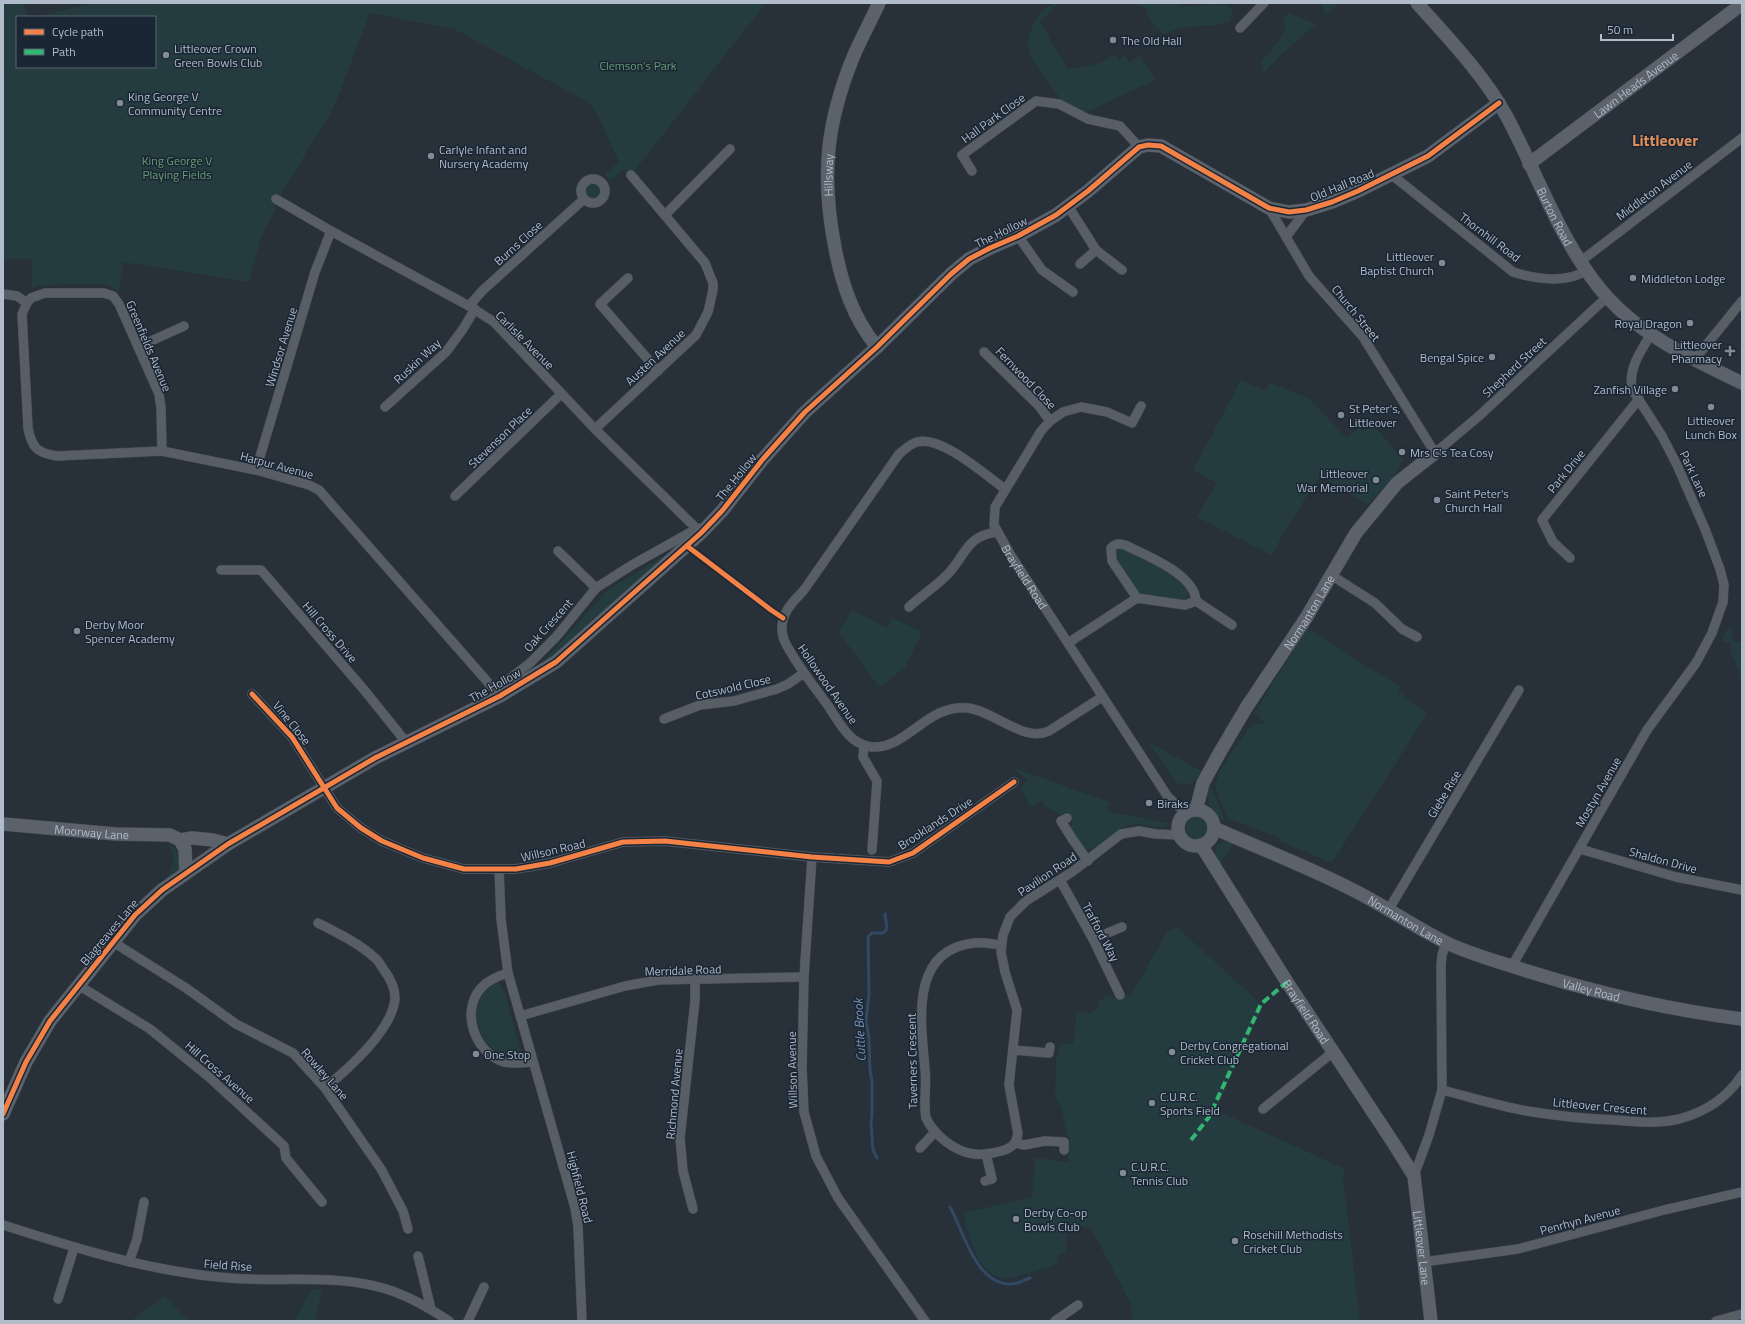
<svg xmlns="http://www.w3.org/2000/svg" width="1745" height="1324" viewBox="0 0 1745 1324" font-family="'Titillium Web',sans-serif">
<rect width="100%" height="100%" fill="#283039"/>
<!-- green -->
<g fill="#243c3f">
<path d="M 3,3 L 24,3 L 28,17 L 17,17 L 17,67 L 155,67 L 155,17 L 39,17 L 90,3 L 766,3 L 629,178 L 624,169 L 610,181 L 605,174 L 619,162 L 599,118 L 588,102 L 454,29 L 370,13 L 334,107 L 282,193 L 274,203 L 276,210 C 262,228 255,259 249,282 L 123,262 L 119,292 L 108,285 L 101,284 L 47,285 L 38,286 L 32,289 L 32,259 L 3,259 Z"/>
<path d="M 1054,3 L 1059,3 L 1040,22 L 1068,69 L 1101,63 L 1115,54 L 1119,60 L 1125,56 L 1129,63 L 1140,56 L 1156,80 L 1084,113 L 1063,102 L 1032,60 L 1027,43 L 1033,24 L 1042,11 Z"/>
<path d="M 1137,3 L 1180,3 L 1183,7 C 1199,5 1214,2 1230,7 L 1233,13 L 1230,21 C 1216,26 1204,26 1190,27 C 1182,27 1171,32 1163,34 C 1155,26 1146,19 1147,8 L 1138,5 Z"/>
<path d="M 1321,3 L 1339,3 L 1326,15 Z"/>
<path d="M 1289,13 L 1316,24 L 1281,55 L 1265,72 L 1263,72 L 1261,60 L 1270,53 L 1274,45 L 1280,40 L 1285,28 L 1284,17 Z"/>
<circle cx="593" cy="191" r="8"/>
<path d="M 1241,380 L 1265,391 L 1270,382 L 1310,399 L 1347,439 L 1359,427 L 1363,431 L 1372,423 L 1392,447 L 1403,457 L 1397,472 L 1368,505 L 1320,476 L 1306,497 L 1271,555 L 1197,517 L 1217,483 L 1193,470 Z"/>
<path d="M 679,547 L 558,656 L 540,665 L 609,589 Z"/>
<path d="M 1123,547 C 1147,559 1170,570 1189,591 L 1187,598 L 1183,601 L 1141,597 L 1114,560 L 1115,550 Z"/>
<path d="M 852,610 L 887,628 L 893,618 L 922,632 L 905,668 L 879,687 L 839,632 Z"/>
<path d="M 1731,626 L 1733,632 L 1731,636 L 1734,641 L 1742,643 L 1742,690 L 1740,676 L 1731,652 L 1731,643 L 1722,642 L 1724,634 Z"/>
<path d="M 1307,628 L 1400,687 L 1398,691 L 1427,714 L 1332,863 L 1280,841 L 1280,838 L 1227,818 C 1225,811 1215,792 1216,785 C 1217,769 1242,737 1253,724 L 1264,723 L 1255,712 Z"/>
<path d="M 1147,741 L 1201,771 L 1194,782 L 1187,785 L 1177,783 Z"/>
<path d="M 1215,768 L 1211,786 L 1226,823 C 1202,802 1204,796 1215,768 Z"/>
<path d="M 1017,769 L 1109,802 L 1106,811 L 1168,823 L 1169,825 C 1159,831 1149,825 1138,824 C 1120,824 1106,839 1093,850 L 1084,848 L 1070,829 L 1073,822 L 1067,812 L 1060,815 L 1046,807 L 1042,801 L 1033,806 L 1029,805 L 1021,787 L 1028,780 L 1016,771 Z"/>
<circle cx="1198" cy="829" r="12"/>
<path d="M 1229,841 L 1234,844 L 1222,859 L 1221,868 C 1217,859 1212,853 1218,843 Z"/>
<path d="M 166,842 C 178,848 181,857 180,869 L 164,883 C 172,868 179,857 166,842 Z"/>
<path d="M 1177,927 L 1263,1006 L 1216,1110 L 1345,1169 L 1343,1178 L 1360,1321 L 1133,1321 L 1130,1302 L 1091,1228 L 1067,1225 L 1066,1252 L 1059,1255 L 1057,1263 L 1051,1267 C 1037,1270 1023,1276 1009,1278 C 978,1283 969,1234 963,1213 L 1032,1197 L 1035,1158 L 1069,1162 L 1068,1156 L 1070,1138 L 1066,1134 L 1062,1109 L 1055,1098 L 1056,1059 L 1060,1043 L 1073,1044 L 1077,1011 L 1091,1014 L 1097,1009 L 1099,1001 L 1108,995 L 1119,1000 L 1128,994 L 1131,995 L 1167,932 Z"/>
<path d="M 497,983 L 500,984 L 505,993 L 522,1055 L 517,1059 C 479,1057 459,1001 497,983 Z"/>
<path d="M 312,1289 L 322,1290 L 315,1321 L 294,1321 Z"/>
<path d="M 165,1296 L 189,1321 L 131,1321 Z"/>
</g>
<g fill="none" stroke-linecap="round" stroke-linejoin="round">
<!-- stream -->
<g stroke="#324964" stroke-width="3">
<path d="M 877,1158 L 873,1150 L 871,1123 L 872,1115 L 872,1082 L 870,1070 L 869,1038 L 866,1021 L 869,994 L 868,937 L 872,933 L 883,933 L 887,929 L 885,914"/>
<path d="M 950,1207 C 964,1232 976,1286 1012,1284 C 1018,1284 1024,1280 1030,1278"/>
</g>
<!-- street casing -->
<g stroke="#474c53" stroke-width="10">
<g id="street">
<path d="M 1240,28 L 1264,3"/>
<path d="M 972,171 L 962,155 L 1036,101 L 1059,104 L 1088,119 L 1120,126 L 1139,147"/>
<path d="M 1392,175 L 1513,272 C 1535,279 1567,284 1587,270"/>
<circle cx="593" cy="191" r="12"/>
<path d="M 276,199 L 331,231 L 469,306 L 494,322 L 595,429 L 701,533"/>
<path d="M 1068,206 L 1096,250 L 1122,270"/>
<path d="M 1269,208 L 1309,276 L 1363,337 L 1435,453 L 1479,416 L 1607,297"/>
<path d="M 665,215 L 730,149"/>
<path d="M 1018,236 L 1042,270 L 1073,292"/>
<path d="M 1286,237 L 1306,210"/>
<path d="M 1581,261 L 1742,138"/>
<path d="M 1080,264 L 1096,250"/>
<path d="M 628,278 L 600,304 L 658,371"/>
<path d="M 3,294 L 17,296 L 27,303 L 31,298 L 45,293 L 104,293 L 113,296 L 119,304 L 159,394 L 161,408 L 162,451"/>
<path d="M 27,303 L 22,314 L 28,428 C 32,448 37,453 57,456 L 162,451 L 256,470 L 309,485 L 319,490 L 500,696"/>
<path d="M 469,306 L 482,291 L 584,199"/>
<path d="M 138,347 L 184,326"/>
<path d="M 984,352 L 1039,406 L 1050,421"/>
<path d="M 1695,359 L 1742,301"/>
<path id="s1" d="M 1141,406 L 1132,423 L 1107,412 L 1081,407 L 1063,412 L 1050,421 L 1041,431 L 995,507 L 994,525 L 1010,554 L 1168,797 L 1186,813"/>
<path d="M 385,407 L 446,352 L 463,329 L 475,309"/>
<path d="M 595,429 L 696,335 L 708,312 L 713,290 L 713,283 L 705,263 L 631,175"/>
<path d="M 256,470 L 315,272 L 331,231"/>
<path d="M 1005,489 C 985,475 941,435 917,442 C 910,444 904,450 899,454 L 804,590 C 793,602 781,612 782,631 C 783,635 783,639 785,642 C 797,666 814,686 829,707 C 836,718 843,731 853,739 C 858,743 866,746 872,747 C 907,749 928,703 968,708 C 994,711 1024,743 1049,731 L 1102,697"/>
<path d="M 455,496 L 561,394"/>
<path d="M 558,551 L 596,588"/>
<path d="M 1570,558 L 1553,542 L 1542,520 L 1639,399"/>
<path d="M 221,570 L 261,570 L 365,691 L 406,742"/>
<path d="M 1331,575 L 1375,603 L 1402,629 L 1417,637"/>
<path d="M 1196,601 L 1232,625"/>
<path d="M 909,607 C 921,596 936,586 947,575 C 966,555 966,536 997,532"/>
<path d="M 1068,643 L 1137,598 L 1112,561 L 1111,548 C 1115,544 1118,543 1125,545 C 1145,555 1195,574 1196,601 L 1185,605 L 1137,598"/>
<path d="M 495,690 L 530,663 L 556,637 L 596,588 L 632,565 L 698,528"/>
<path d="M 252,694 L 292,737 L 337,808 L 361,828 L 382,841 L 423,858 L 464,869 L 516,869 L 550,863 L 623,842 L 665,841 L 812,857 L 889,862 L 913,853 L 1014,782"/>
<path d="M 664,719 L 700,705 L 734,701 L 777,689 L 788,684 L 804,673"/>
<path d="M 864,745 L 863,757 L 877,781 L 872,850"/>
<path d="M 1067,818 L 1061,821 L 1073,840 L 1088,861"/>
<path d="M 1580,849 L 1676,877 L 1742,890"/>
<path d="M 812,857 L 804,977 L 802,1067 L 804,1112 L 816,1156 L 838,1198 L 925,1321"/>
<path d="M 499,869 L 501,919 L 508,973 L 575,1208 L 578,1226 L 582,1321"/>
<path d="M 1060,880 L 1093,939 L 1120,995"/>
<path d="M 1389,909 L 1519,690"/>
<path d="M 318,923 C 337,933 359,943 375,958 C 379,961 381,966 384,970 C 390,978 395,989 395,998 C 393,1030 348,1069 325,1088"/>
<path d="M 1093,939 L 1122,927"/>
<path d="M 113,942 L 186,988 L 236,1024 L 293,1053 L 325,1088 L 381,1169 L 403,1211 L 408,1229"/>
<path d="M 1001,945 C 992,944 983,942 974,943 C 909,950 921,1023 925,1069 C 927,1085 923,1102 926,1118 C 934,1135 955,1152 974,1154 C 980,1155 987,1154 993,1153 C 1001,1151 1009,1150 1015,1143 L 1024,1145 L 1045,1141 L 1064,1142 L 1064,1150"/>
<path d="M 1512,966 L 1647,730 L 1696,663 L 1712,633 L 1723,602 L 1724,585 L 1720,569 L 1705,529 L 1677,465 L 1662,436 L 1632,389 C 1628,368 1641,351 1651,334"/>
<path d="M 508,973 C 498,976 488,980 481,988 C 460,1012 475,1053 504,1062 C 514,1064 523,1063 532,1062"/>
<path d="M 78,985 L 150,1029 L 209,1077 L 284,1146 L 286,1158 L 322,1202"/>
<path d="M 520,1016 L 625,986 L 658,980 L 804,977"/>
<path d="M 1013,1050 L 1049,1053 L 1050,1047"/>
<path d="M 1442,1090 C 1470,1097 1499,1106 1527,1111 C 1557,1116 1586,1119 1615,1120 C 1636,1122 1658,1124 1679,1119 C 1706,1112 1727,1098 1742,1075"/>
<path d="M 1263,1109 L 1333,1052"/>
<path d="M 1015,1143 L 1018,1134 L 1009,1085 L 1017,1010 L 1005,972 L 1001,952 L 1003,935 L 1010,917 L 1026,901 L 1072,872 L 1121,834 L 1139,831 L 1156,834 L 1179,835"/>
<path d="M 920,1148 L 935,1132"/>
<path d="M 1414,1176 L 1429,1135 L 1442,1090 L 1441,966 L 1442,955 L 1446,942"/>
<path d="M 985,1181 L 992,1179 L 986,1154"/>
<path d="M 693,1209 L 683,1171 L 680,1138 L 695,1001 L 695,981"/>
<path d="M 3,1225 C 66,1245 129,1265 194,1274 C 206,1276 218,1277 230,1278 C 279,1282 327,1275 375,1286 C 402,1292 426,1306 449,1321"/>
<path d="M 418,1256 L 431,1309"/>
<path d="M 129,1262 L 137,1239 L 144,1202"/>
<path d="M 1423,1262 L 1518,1249 L 1664,1210 L 1742,1192"/>
<path d="M 58,1299 L 74,1248"/>
<path d="M 468,1321 L 484,1287"/>
<path d="M 1055,1321 L 1078,1305"/>
<path d="M 1716,1321 L 1742,1314"/>
</g>
</g>
<!-- secondary casing -->
<g stroke="#474c53" stroke-width="14">
<g id="secondary">
<path id="s2" d="M 1417,3 C 1449,39 1484,75 1507,117 C 1539,177 1561,245 1607,297 C 1643,337 1695,360 1742,383"/>
<path id="s3" d="M 1529,164 L 1742,4"/>
<path id="s4" d="M 877,347 C 853,318 842,284 835,248 C 821,176 826,123 854,55 C 862,37 871,20 879,3"/>
<path id="s5" d="M 1196,810 L 1203,783 L 1220,752 L 1246,708 L 1306,618 L 1356,533 L 1397,483 L 1435,453"/>
<circle cx="1196" cy="828" r="18"/>
<path id="s6" d="M 3,824 L 116,834 L 170,835 L 180,840 L 192,838 L 213,840 L 228,844"/>
<path id="s7" d="M 1214,828 C 1261,849 1311,868 1357,892 C 1388,908 1416,928 1447,943 C 1472,955 1500,962 1527,971 C 1597,993 1669,1010 1742,1019"/>
<path d="M 180,840 L 185,849 L 186,871"/>
<path id="s8" d="M 1201,845 L 1287,982 L 1394,1144 L 1414,1176 L 1431,1321"/>
<path d="M 3,1114 L 26,1062 L 50,1021 L 135,915 L 162,890 L 228,844 L 375,758 L 500,696 L 556,662 L 701,533 L 722,511 L 763,459 L 805,412 L 877,347 L 951,274 L 969,259 L 990,248 L 1018,236 L 1056,215 L 1088,191 L 1139,147 L 1148,145 L 1161,146 L 1269,208 L 1289,212 L 1306,210 L 1332,202 L 1358,191 L 1428,156 L 1499,103"/>
</g>
</g>
<!-- street -->
<use href="#street" stroke="#585e66" stroke-width="9"/>
<!-- secondary -->
<use href="#secondary" stroke="#5c626b" stroke-width="13"/>
<!-- quiet -->
<path stroke="#33b770" stroke-width="4" stroke-dasharray="8 4" stroke-linecap="butt" d="M 1191,1140 L 1209,1117 L 1261,1004 L 1287,982"/>
<!-- cycleway casing -->
<g stroke="#1b2634" stroke-width="8">
<g id="cycleway">
<path d="M 687,546 L 771,610 L 783,618"/>
<path d="M 252,694 L 292,737 L 337,808 L 361,828 L 382,841 L 423,858 L 464,869 L 516,869 L 550,863 L 623,842 L 665,841 L 812,857 L 889,862 L 913,853 L 1014,782"/>
<path d="M 3,1114 L 26,1062 L 50,1021 L 135,915 L 162,890 L 228,844 L 375,758 L 500,696 L 556,662 L 701,533 L 722,511 L 763,459 L 805,412 L 877,347 L 951,274 L 969,259 L 990,248 L 1018,236 L 1056,215 L 1088,191 L 1139,147 L 1148,145 L 1161,146 L 1269,208 L 1289,212 L 1306,210 L 1332,202 L 1358,191 L 1428,156 L 1499,103"/>
</g>
</g>
<!-- cycleway -->
<use href="#cycleway" stroke="#f48246" stroke-width="5"/>
</g>
<!-- markers -->
<g fill="#818b97" stroke="#1b2634" stroke-width="1.5">
<circle cx="1113" cy="40" r="4"/>
<circle cx="166" cy="55" r="4"/>
<circle cx="120" cy="103" r="4"/>
<circle cx="431" cy="156" r="4"/>
<circle cx="1442" cy="263" r="4"/>
<circle cx="1633" cy="278" r="4"/>
<circle cx="1690" cy="323" r="4"/>
<path d="M1728 345h4v4h4v4h-4v4h-4v-4h-4v-4h4z"/>
<circle cx="1492" cy="357" r="4"/>
<circle cx="1675" cy="389" r="4"/>
<circle cx="1711" cy="407" r="4"/>
<circle cx="1341" cy="415" r="4"/>
<circle cx="1402" cy="452" r="4"/>
<circle cx="1376" cy="480" r="4"/>
<circle cx="1437" cy="500" r="4"/>
<circle cx="77" cy="631" r="4"/>
<circle cx="1149" cy="803" r="4"/>
<circle cx="1172" cy="1052" r="4"/>
<circle cx="476" cy="1054" r="4"/>
<circle cx="1152" cy="1103" r="4"/>
<circle cx="1123" cy="1173" r="4"/>
<circle cx="1016" cy="1219" r="4"/>
<circle cx="1235" cy="1241" r="4"/>
</g>
<g text-anchor="middle" dominant-baseline="central" stroke-width="3" stroke-linejoin="round" paint-order="stroke">
<!-- poi labels -->
<g font-size="12" fill="#b1bcca" stroke="#1b2634" text-anchor="start">
<text x="1121" y="40">The Old Hall</text>
<text x="174" y="48">Littleover Crown<tspan x="174" dy="14">Green Bowls Club</tspan></text>
<text x="128" y="96">King George V<tspan x="128" dy="14">Community Centre</tspan></text>
<text x="439" y="149">Carlyle Infant and<tspan x="439" dy="14">Nursery Academy</tspan></text>
<text x="1434" y="256" text-anchor="end">Littleover<tspan x="1434" dy="14">Baptist Church</tspan></text>
<text x="1641" y="278">Middleton Lodge</text>
<text x="1682" y="323" text-anchor="end">Royal Dragon</text>
<text x="1722" y="344" text-anchor="end">Littleover<tspan x="1722" dy="14">Pharmacy</tspan></text>
<text x="1484" y="357" text-anchor="end">Bengal Spice</text>
<text x="1667" y="389" text-anchor="end">Zanfish Village</text>
<text x="1349" y="408">St Peter's,<tspan x="1349" dy="14">Littleover</tspan></text>
<text x="1711" y="420" text-anchor="middle">Littleover<tspan x="1711" dy="14">Lunch Box</tspan></text>
<text x="1410" y="452">Mrs C's Tea Cosy</text>
<text x="1368" y="473" text-anchor="end">Littleover<tspan x="1368" dy="14">War Memorial</tspan></text>
<text x="1445" y="493">Saint Peter's<tspan x="1445" dy="14">Church Hall</tspan></text>
<text x="85" y="624">Derby Moor<tspan x="85" dy="14">Spencer Academy</tspan></text>
<text x="1157" y="803">Biraks</text>
<text x="1180" y="1045">Derby Congregational<tspan x="1180" dy="14">Cricket Club</tspan></text>
<text x="484" y="1054">One Stop</text>
<text x="1160" y="1096">C.U.R.C.<tspan x="1160" dy="14">Sports Field</tspan></text>
<text x="1131" y="1166">C.U.R.C.<tspan x="1131" dy="14">Tennis Club</tspan></text>
<text x="1024" y="1212">Derby Co-op<tspan x="1024" dy="14">Bowls Club</tspan></text>
<text x="1243" y="1234">Rosehill Methodists<tspan x="1243" dy="14">Cricket Club</tspan></text>
</g>
<!-- park labels -->
<g font-size="12" fill="#669e71" stroke="#1b2634">
<text x="638" y="65">Clemson's Park</text>
<text x="177" y="160">King George V<tspan x="177" dy="14">Playing Fields</tspan></text>
</g>
<!-- street labels -->
<g font-size="12" fill="#b1bcca" stroke="#1b2634">
<text stroke="none"><textPath href="#s3" startOffset="133">Lawn Heads Avenue</textPath></text>
<text transform="translate(993 118) rotate(-36)">Hall Park Close</text>
<text stroke="none"><textPath href="#s4" startOffset="182">Hillsway</textPath></text>
<text transform="translate(1342 185) rotate(-22)">Old Hall Road</text>
<text transform="translate(1654 190) rotate(-37)">Middleton Avenue</text>
<text stroke="none"><textPath href="#s2" startOffset="256">Burton Road</textPath></text>
<text transform="translate(1001 232) rotate(-26)">The Hollow</text>
<text transform="translate(1490 237) rotate(37)">Thornhill Road</text>
<text transform="translate(518 243) rotate(-42)">Burns Close</text>
<text transform="translate(1356 313) rotate(51)">Church Street</text>
<text transform="translate(525 340) rotate(45)">Carlisle Avenue</text>
<text transform="translate(149 346) rotate(67)">Greenfields Avenue</text>
<text transform="translate(281 347) rotate(-73)">Windsor Avenue</text>
<text transform="translate(655 357) rotate(-43)">Austen Avenue</text>
<text transform="translate(417 361) rotate(-43)">Ruskin Way</text>
<text transform="translate(1514 367) rotate(-43)">Shepherd Street</text>
<text transform="translate(1026 378) rotate(46)">Fernwood Close</text>
<text transform="translate(500 437) rotate(-44)">Stevenson Place</text>
<text transform="translate(277 465) rotate(15)">Harpur Avenue</text>
<text transform="translate(1566 471) rotate(-51)">Park Drive</text>
<text transform="translate(1694 474) rotate(65)">Park Lane</text>
<text transform="translate(736 477) rotate(-51)">The Hollow</text>
<text stroke="none"><textPath href="#s1" startOffset="288">Brayfield Road</textPath></text>
<text stroke="none"><textPath href="#s5" startOffset="229">Normanton Lane</textPath></text>
<text transform="translate(548 625) rotate(-48)">Oak Crescent</text>
<text transform="translate(330 632) rotate(49)">Hill Cross Drive</text>
<text transform="translate(828 684) rotate(55)">Hollowood Avenue</text>
<text transform="translate(495 685) rotate(-29)">The Hollow</text>
<text transform="translate(733 687) rotate(-13)">Cotswold Close</text>
<text transform="translate(292 723) rotate(51)">Vine Close</text>
<text transform="translate(1598 792) rotate(-60)">Mostyn Avenue</text>
<text transform="translate(1444 794) rotate(-59)">Glebe Rise</text>
<text transform="translate(935 823) rotate(-33)">Brooklands Drive</text>
<text stroke="none"><textPath href="#s6" startOffset="89">Moorway Lane</textPath></text>
<text transform="translate(553 850) rotate(-13)">Willson Road</text>
<text transform="translate(1663 860) rotate(15)">Shaldon Drive</text>
<text transform="translate(1047 874) rotate(-34)">Pavilion Road</text>
<text stroke="none"><textPath href="#s7" startOffset="213">Normanton Lane</textPath></text>
<text transform="translate(109 932) rotate(-50)">Blagreaves Lane</text>
<text transform="translate(1101 932) rotate(62)">Trafford Way</text>
<text transform="translate(683 970) rotate(-2)">Merridale Road</text>
<text stroke="none"><textPath href="#s7" startOffset="412">Valley Road</textPath></text>
<text stroke="none"><textPath href="#s8" startOffset="197">Brayfield Road</textPath></text>
<text transform="translate(912 1061) rotate(-91)">Taverners Crescent</text>
<text transform="translate(792 1070) rotate(-91)">Willson Avenue</text>
<text transform="translate(220 1072) rotate(41)">Hill Cross Avenue</text>
<text transform="translate(325 1074) rotate(49)">Rowley Lane</text>
<text transform="translate(674 1094) rotate(-85)">Richmond Avenue</text>
<text transform="translate(1600 1106) rotate(5)">Littleover Crescent</text>
<text transform="translate(580 1187) rotate(76)">Highfield Road</text>
<text transform="translate(1580 1220) rotate(-15)">Penrhyn Avenue</text>
<text stroke="none"><textPath href="#s8" startOffset="466">Littleover Lane</textPath></text>
<text transform="translate(228 1265) rotate(4)">Field Rise</text>
</g>
<!-- water labels -->
<g font-size="13" font-style="italic" fill="#7693b5" stroke="#1b2634">
<text transform="translate(859 1030) rotate(-93)">Cuttle Brook</text>
</g>
<!-- district labels -->
<g font-size="16" font-weight="bold" fill="#df8e58" stroke="#1b2634">
<text x="1665" y="140">Littleover</text>
</g>
</g>
<!-- border -->
<rect width="1745" height="1324" fill="none" stroke="#b1bcca" stroke-width="8"/>
<!-- legend -->
<rect x="16" y="16" width="140" height="52" fill="#1b2634" stroke="#576270"/>
<rect x="24" y="29" width="20" height="6" fill="#f48246" stroke="#576270"/>
<text x="52" y="36" font-size="12" fill="#b1bcca">Cycle path</text>
<rect x="24" y="49" width="20" height="6" fill="#33b770" stroke="#576270"/>
<text x="52" y="56" font-size="12" fill="#b1bcca">Path</text>
<!-- scale -->
<path d="M1601 34v6h72v-6" fill="none" stroke="#b1bcca" stroke-width="2"/>
<text x="1607" y="34" font-size="12" fill="#b1bcca" stroke="#1b2634" stroke-width="3" paint-order="stroke">50 m</text>
</svg>
